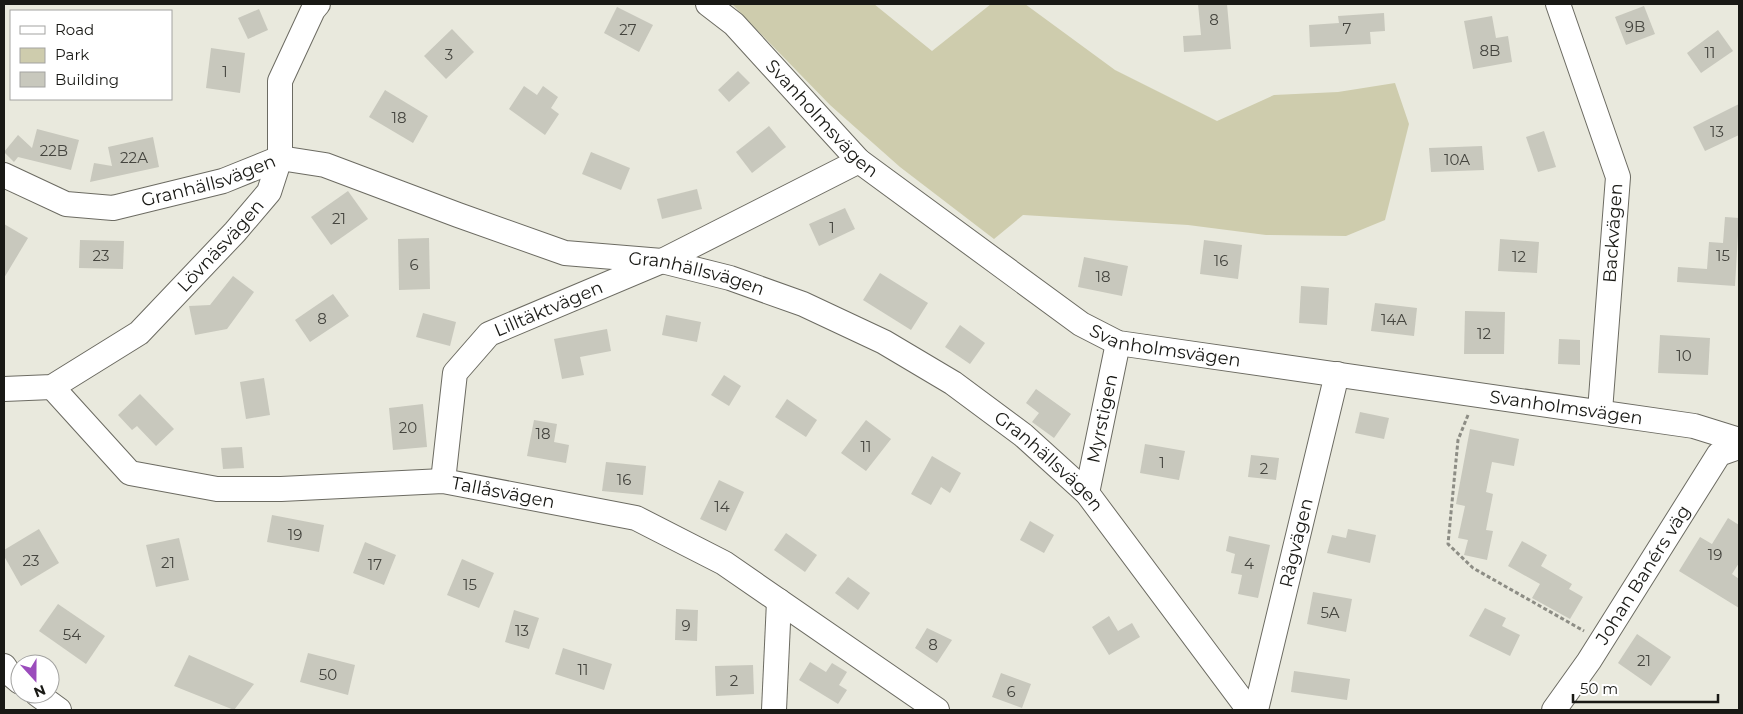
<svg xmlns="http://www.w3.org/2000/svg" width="1743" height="714" viewBox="0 0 1743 714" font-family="Montserrat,sans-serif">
<rect width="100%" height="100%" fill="#e9e9dd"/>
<!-- green -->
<path fill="#ceccad" d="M 732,4 L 874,4 L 932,51 L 991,4 L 1025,4 L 1115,70 L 1217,121 L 1274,95 L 1338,92 L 1395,83 L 1409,124 L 1385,220 L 1346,236 L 1266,235 L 1188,225 L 1023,215 L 994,239 L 900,167 L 830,105 Z"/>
<!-- building -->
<g fill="#c8c8bd">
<path d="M 1198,4 L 1227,4 L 1231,49 L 1184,52 L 1183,36 L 1201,35 Z"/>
<path d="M 1644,6 L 1655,34 L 1626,45 L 1615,17 Z"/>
<path d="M 617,7 L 653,25 L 639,52 L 604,33 Z"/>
<path d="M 259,9 L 268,30 L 248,39 L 238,18 Z"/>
<path d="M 1384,13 L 1385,31 L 1370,32 L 1371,44 L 1310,47 L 1309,25 L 1339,23 L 1338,16 Z"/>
<path d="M 1492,16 L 1496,38 L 1508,36 L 1512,62 L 1473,69 L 1464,21 Z"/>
<path d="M 452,29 L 474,52 L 446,79 L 424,56 Z"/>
<path d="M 1718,30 L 1733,51 L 1701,73 L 1687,53 Z"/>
<path d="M 211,48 L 245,53 L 240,93 L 206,88 Z"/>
<path d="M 738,71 L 750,83 L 729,102 L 718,90 Z"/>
<path d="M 524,86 L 537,95 L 543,86 L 558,97 L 551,108 L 559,114 L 545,135 L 509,109 Z"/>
<path d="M 385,90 L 428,116 L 413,143 L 369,117 Z"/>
<path d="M 1739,104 L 1739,135 L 1705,151 L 1693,127 Z"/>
<path d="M 769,126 L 786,147 L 752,173 L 736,152 Z"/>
<path d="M 37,129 L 79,140 L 71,170 L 18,157 L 14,162 L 4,152 L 18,135 L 32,148 Z"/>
<path d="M 1544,131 L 1556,167 L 1538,172 L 1526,137 Z"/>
<path d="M 153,137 L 159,167 L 90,182 L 94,163 L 112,166 L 108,147 Z"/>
<path d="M 1482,146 L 1484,170 L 1431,172 L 1429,148 Z"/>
<path d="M 591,152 L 630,168 L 621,190 L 582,174 Z"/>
<path d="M 697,189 L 702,209 L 662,219 L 657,199 Z"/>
<path d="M 348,191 L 368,219 L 331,245 L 311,217 Z"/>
<path d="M 845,208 L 855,229 L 819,246 L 809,224 Z"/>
<path d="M 1725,217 L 1739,218 L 1735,286 L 1677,282 L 1678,267 L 1707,269 L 1709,242 L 1723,243 Z"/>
<path d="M 4,224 L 28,238 L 4,278 Z"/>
<path d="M 429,238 L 430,289 L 399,290 L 398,239 Z"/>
<path d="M 1500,239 L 1539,242 L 1537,273 L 1498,271 Z"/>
<path d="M 80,240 L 124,241 L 123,269 L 79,268 Z"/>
<path d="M 1204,240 L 1242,245 L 1238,279 L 1200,274 Z"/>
<path d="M 1084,257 L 1128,266 L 1122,296 L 1078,287 Z"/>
<path d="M 880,273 L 928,303 L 911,330 L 863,300 Z"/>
<path d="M 233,276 L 254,292 L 227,329 L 195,335 L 189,306 L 210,305 Z"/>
<path d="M 1301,286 L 1329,288 L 1327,325 L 1299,323 Z"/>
<path d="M 333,294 L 349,316 L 310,342 L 295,320 Z"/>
<path d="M 1375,303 L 1417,308 L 1414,336 L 1371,331 Z"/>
<path d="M 1465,311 L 1505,312 L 1504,354 L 1464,354 Z"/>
<path d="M 423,313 L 456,322 L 450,346 L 416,337 Z"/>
<path d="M 666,315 L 701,322 L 697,342 L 662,335 Z"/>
<path d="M 960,325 L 985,343 L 970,364 L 945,347 Z"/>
<path d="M 607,329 L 611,351 L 580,357 L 584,375 L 562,379 L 554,339 Z"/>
<path d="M 1660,335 L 1710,338 L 1708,375 L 1658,373 Z"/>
<path d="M 1559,339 L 1580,340 L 1580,365 L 1558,364 Z"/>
<path d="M 724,375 L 741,386 L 729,406 L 711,395 Z"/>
<path d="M 264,378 L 270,415 L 246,419 L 240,382 Z"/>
<path d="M 1036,389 L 1071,414 L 1054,438 L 1032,422 L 1039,413 L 1026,403 Z"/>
<path d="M 140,394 L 174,429 L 156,446 L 137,426 L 132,430 L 118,415 Z"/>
<path d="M 787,399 L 817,420 L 806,437 L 775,417 Z"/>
<path d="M 423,404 L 427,447 L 393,450 L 389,408 Z"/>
<path d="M 1360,412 L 1389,418 L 1384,439 L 1355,433 Z"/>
<path d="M 534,420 L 557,424 L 554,442 L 569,445 L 566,463 L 527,456 Z"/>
<path d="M 866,420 L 891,439 L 866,471 L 841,453 Z"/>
<path d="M 1470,429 L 1519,439 L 1514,466 L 1492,462 L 1486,492 L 1493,494 L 1486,530 L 1493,531 L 1487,560 L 1464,555 L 1468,540 L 1458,538 L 1465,506 L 1456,504 Z"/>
<path d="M 1145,444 L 1185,451 L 1179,480 L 1140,473 Z"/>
<path d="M 242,447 L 244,468 L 223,469 L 221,448 Z"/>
<path d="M 1251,455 L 1279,458 L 1276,480 L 1248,477 Z"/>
<path d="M 932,456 L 961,473 L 950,493 L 941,487 L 931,505 L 911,494 Z"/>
<path d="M 606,462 L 646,466 L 643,495 L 602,491 Z"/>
<path d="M 719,480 L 744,492 L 726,531 L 700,519 Z"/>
<path d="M 272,515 L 324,525 L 319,552 L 267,542 Z"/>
<path d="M 1728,518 L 1739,525 L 1739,563 L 1732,574 L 1739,579 L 1739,608 L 1679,571 L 1700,537 L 1712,544 Z"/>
<path d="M 1030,521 L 1054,535 L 1044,553 L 1020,540 Z"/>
<path d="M 39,529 L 59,563 L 21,586 L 4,556 L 4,550 Z"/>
<path d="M 1348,529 L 1376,535 L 1370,563 L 1327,553 L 1332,535 L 1346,538 Z"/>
<path d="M 786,533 L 817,555 L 805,572 L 774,550 Z"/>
<path d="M 1229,536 L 1270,545 L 1258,598 L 1238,594 L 1242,575 L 1231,573 L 1235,554 L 1226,551 Z"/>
<path d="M 179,538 L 189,580 L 156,587 L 146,545 Z"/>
<path d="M 1522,541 L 1547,555 L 1541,566 L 1572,584 L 1569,589 L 1583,597 L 1570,619 L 1532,598 L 1540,584 L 1508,566 Z"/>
<path d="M 365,542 L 396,555 L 384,585 L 353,573 Z"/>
<path d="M 462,559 L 494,573 L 479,608 L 447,595 Z"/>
<path d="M 848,577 L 870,593 L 858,610 L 835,593 Z"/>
<path d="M 1313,592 L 1352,599 L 1346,632 L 1307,624 Z"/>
<path d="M 58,604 L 105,636 L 86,664 L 39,631 Z"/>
<path d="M 1485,608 L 1506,618 L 1502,626 L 1520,635 L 1510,656 L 1469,636 Z"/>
<path d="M 676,609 L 698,610 L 697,641 L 675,640 Z"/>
<path d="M 514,610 L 539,618 L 529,649 L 505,642 Z"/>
<path d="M 1109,616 L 1118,631 L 1132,623 L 1140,637 L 1109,655 L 1092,627 Z"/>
<path d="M 927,628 L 952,640 L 937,663 L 915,648 Z"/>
<path d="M 1637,634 L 1671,657 L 1651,686 L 1618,663 Z"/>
<path d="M 563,648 L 612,664 L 604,690 L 555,674 Z"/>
<path d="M 308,653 L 355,665 L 348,695 L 300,682 Z"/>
<path d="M 189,655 L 254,684 L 234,710 L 174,686 Z"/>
<path d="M 810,662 L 826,672 L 832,663 L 847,672 L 839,685 L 847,690 L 838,704 L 799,680 Z"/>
<path d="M 753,665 L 754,694 L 716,696 L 715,666 Z"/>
<path d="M 1294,671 L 1350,679 L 1347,700 L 1291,692 Z"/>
<path d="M 1001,673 L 1031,684 L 1022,708 L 992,697 Z"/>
</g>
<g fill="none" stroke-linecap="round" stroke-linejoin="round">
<!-- minor casing -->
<g stroke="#6c6b62" stroke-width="26">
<g id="minor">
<path id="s1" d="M 708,4 L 734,24 L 859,161 L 1081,324 L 1118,343 L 1694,426 L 1739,440"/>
<path d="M 1558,4 L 1618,177 L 1600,411"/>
<path id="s2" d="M 4,175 L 66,204 L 113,208 L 223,181 L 280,158 L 325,165 L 458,215 L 565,253 L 662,261 L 730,278 L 803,304 L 884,342 L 953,383 L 1023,435 L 1087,493 L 1249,710"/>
<path id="s3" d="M 52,387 L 130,473 L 217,489 L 281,489 L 443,481 L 636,518 L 724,563 L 937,710"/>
<path id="s4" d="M 4,389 L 52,387 L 139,333 L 235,232 L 269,192 L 280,158 L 280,81 L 313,10 L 318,4"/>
<path id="s5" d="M 443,481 L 455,373 L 489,334 L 662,261 L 859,161"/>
<path id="s6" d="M 1087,493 L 1118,343"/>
<path d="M 4,666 L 8,672 L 20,682"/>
<path d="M 37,694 L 59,710"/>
<path d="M 774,710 L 779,601"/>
<path id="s7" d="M 1256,710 L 1337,374"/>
<path id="s8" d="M 1554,710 L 1589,661 L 1719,454 L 1739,447"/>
</g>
</g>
<!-- path -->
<path stroke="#8d8d85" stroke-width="3" stroke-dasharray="4 2.5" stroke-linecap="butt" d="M 1468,415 L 1458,440 L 1448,544 L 1473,568 L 1584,631"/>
<!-- minor -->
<use href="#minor" stroke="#fff" stroke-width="24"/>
</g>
<g text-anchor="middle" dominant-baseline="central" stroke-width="4" stroke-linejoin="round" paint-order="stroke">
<!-- number labels -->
<g font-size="15" fill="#45453f">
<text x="1214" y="19">8</text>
<text x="1635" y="26">9B</text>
<text x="1347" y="28">7</text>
<text x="628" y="29">27</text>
<text x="1490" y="50">8B</text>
<text x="1710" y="52">11</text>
<text x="449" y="54">3</text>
<text x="225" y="71">1</text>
<text x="399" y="117">18</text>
<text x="1717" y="131">13</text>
<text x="54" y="150">22B</text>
<text x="134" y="157">22A</text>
<text x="1457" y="159">10A</text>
<text x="339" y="218">21</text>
<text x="832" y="227">1</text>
<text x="101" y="255">23</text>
<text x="1723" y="255">15</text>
<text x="1519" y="256">12</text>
<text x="1221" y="260">16</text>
<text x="414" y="264">6</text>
<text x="1103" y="276">18</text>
<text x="322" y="318">8</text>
<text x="1394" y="319">14A</text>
<text x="1484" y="333">12</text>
<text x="1684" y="355">10</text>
<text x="408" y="427">20</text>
<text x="543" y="433">18</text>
<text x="866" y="446">11</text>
<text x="1162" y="462">1</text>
<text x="1264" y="468">2</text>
<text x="624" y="479">16</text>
<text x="722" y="506">14</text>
<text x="295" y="534">19</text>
<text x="1715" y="554">19</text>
<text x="31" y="560">23</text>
<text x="168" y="562">21</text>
<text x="1249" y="563">4</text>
<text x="375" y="564">17</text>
<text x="470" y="584">15</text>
<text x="1330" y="612">5A</text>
<text x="686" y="625">9</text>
<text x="522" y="630">13</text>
<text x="72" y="634">54</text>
<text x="933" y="644">8</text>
<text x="1644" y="660">21</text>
<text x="583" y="669">11</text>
<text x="328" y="674">50</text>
<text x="734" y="680">2</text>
<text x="1011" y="691">6</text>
</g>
<!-- street labels -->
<g font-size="18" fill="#191915" stroke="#fff">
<text stroke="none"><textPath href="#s1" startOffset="162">Svanholmsvägen</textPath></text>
<text stroke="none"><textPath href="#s2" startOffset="215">Granhällsvägen</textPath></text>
<text transform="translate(1613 233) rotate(-86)">Backvägen</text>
<text stroke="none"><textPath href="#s4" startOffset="270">Lövnäsvägen</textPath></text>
<text stroke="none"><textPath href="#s2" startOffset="725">Granhällsvägen</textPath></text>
<text stroke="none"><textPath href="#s5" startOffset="225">Lilltäktvägen</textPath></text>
<text stroke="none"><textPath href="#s1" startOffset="582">Svanholmsvägen</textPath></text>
<text stroke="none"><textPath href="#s1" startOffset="988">Svanholmsvägen</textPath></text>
<text stroke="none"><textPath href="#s6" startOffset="76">Myrstigen</textPath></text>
<text stroke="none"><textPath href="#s2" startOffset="1130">Granhällsvägen</textPath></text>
<text stroke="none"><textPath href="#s3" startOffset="492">Tallåsvägen</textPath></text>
<text stroke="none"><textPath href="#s7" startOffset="172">Rågvägen</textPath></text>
<text stroke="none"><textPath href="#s8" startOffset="162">Johan Banérs väg</textPath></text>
</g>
</g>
<!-- border -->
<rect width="1743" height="714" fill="none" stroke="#191915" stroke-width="10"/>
<!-- legend -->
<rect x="10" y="10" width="162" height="90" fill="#ffffff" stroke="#a3a3a1"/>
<rect x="20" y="26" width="25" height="8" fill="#ffffff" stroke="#a3a3a1"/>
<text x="55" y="35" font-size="15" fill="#191915">Road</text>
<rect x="20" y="48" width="25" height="15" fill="#ceccad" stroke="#a3a3a1"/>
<text x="55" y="60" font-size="15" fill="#191915">Park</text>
<rect x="20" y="72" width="25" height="15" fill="#c8c8bd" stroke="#a3a3a1"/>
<text x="55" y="85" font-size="15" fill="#191915">Building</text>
<!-- north arrow -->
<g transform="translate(35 679) rotate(159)"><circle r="24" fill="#ffffff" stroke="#a3a3a1"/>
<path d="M0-4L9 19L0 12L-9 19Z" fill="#9b4cbc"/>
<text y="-8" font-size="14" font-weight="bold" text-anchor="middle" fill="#191915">N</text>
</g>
<!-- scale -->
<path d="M1573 694v8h145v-8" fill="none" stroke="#191915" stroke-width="2.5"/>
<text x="1580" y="694" font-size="15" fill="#191915" stroke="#ffffff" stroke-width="4" paint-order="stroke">50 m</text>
</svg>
